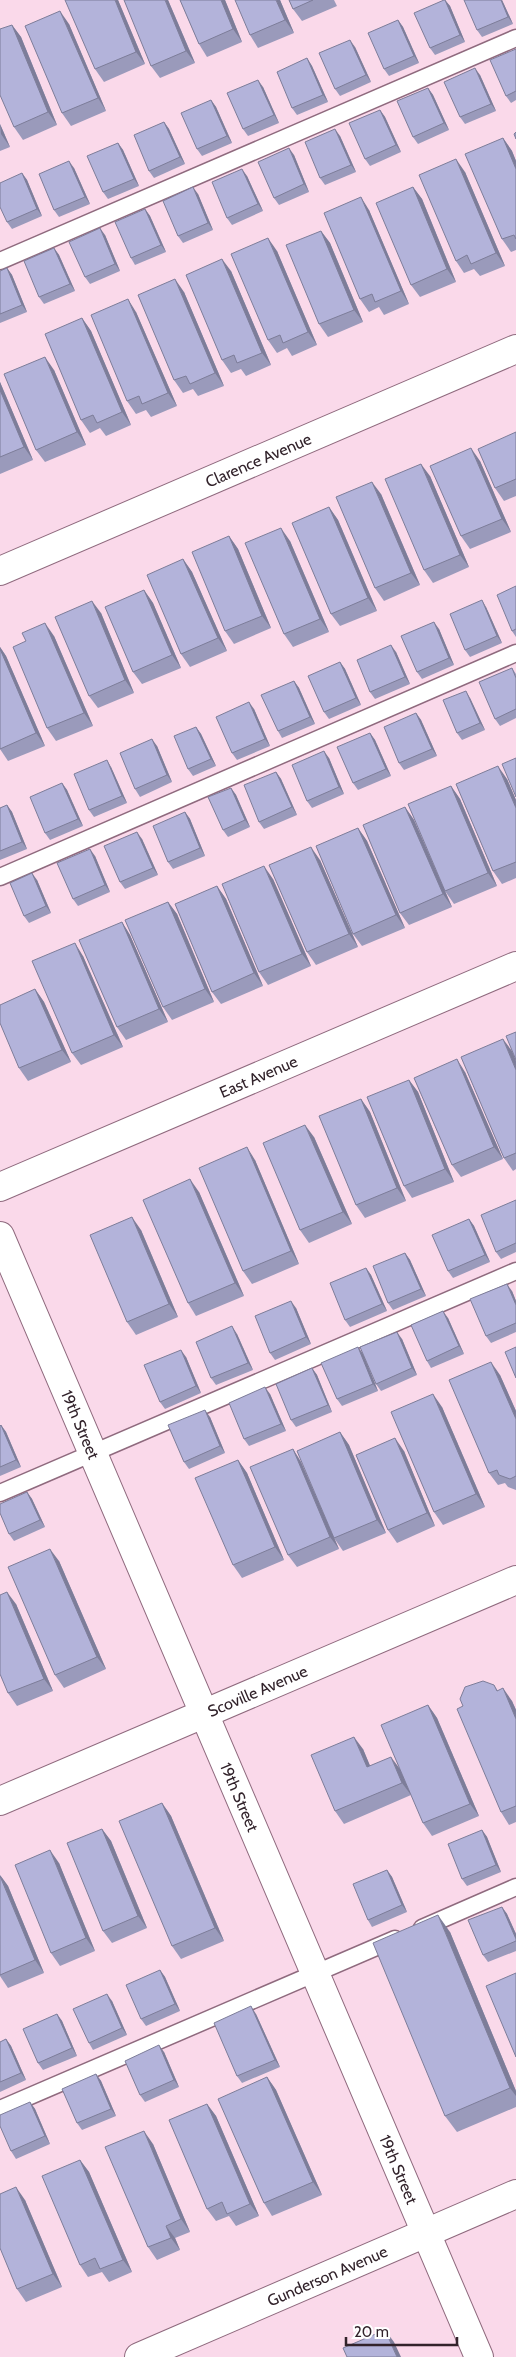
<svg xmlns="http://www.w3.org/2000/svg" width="516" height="2357" viewBox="0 0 516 2357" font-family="Cabin,sans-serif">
<rect width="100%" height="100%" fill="#fad9ea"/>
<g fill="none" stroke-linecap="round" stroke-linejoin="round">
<!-- lane casing -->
<g stroke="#8f6a7e" stroke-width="19">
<g id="lane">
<path d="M 0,261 L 516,38"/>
<path d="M 0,877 L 516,653"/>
<path d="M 0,1493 L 516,1271"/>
<path d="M 422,1928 L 516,1887"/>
<path d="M 0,2109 L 395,1939"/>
</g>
</g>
<!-- street casing -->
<g stroke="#8f6a7e" stroke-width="30">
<g id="street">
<path id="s1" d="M 0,571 L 516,349"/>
<path id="s2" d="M 0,1187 L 516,966"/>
<path id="s3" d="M 0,1236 L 479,2357"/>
<path id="s4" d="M 0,1801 L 516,1580"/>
<path id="s5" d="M 139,2357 L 516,2194"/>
</g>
</g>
<!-- lane -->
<use href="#lane" stroke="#fff" stroke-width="16"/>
<!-- street -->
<use href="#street" stroke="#fff" stroke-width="28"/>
</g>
<!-- wall -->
<g fill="#9a9abb">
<path d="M 118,0 L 145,64 L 104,82 L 95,69 Z"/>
<path d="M 168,0 L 195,63 L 160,78 L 151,66 Z"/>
<path d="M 180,0 L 225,0 L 242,42 L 207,57 L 199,44 Z"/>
<path d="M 280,0 L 294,33 L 258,48 L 250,35 Z"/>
<path d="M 289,0 L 334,0 L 337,6 L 302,21 L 293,9 Z"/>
<path d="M 445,0 L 450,6 L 465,42 L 435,55 L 430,48 Z"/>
<path d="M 502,0 L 513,24 L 482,37 L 477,30 Z"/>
<path d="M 398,20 L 403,27 L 419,63 L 389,76 L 384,69 Z"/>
<path d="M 69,24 L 106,111 L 71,126 L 62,113 Z"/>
<path d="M 12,25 L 21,37 L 57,125 L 23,140 L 14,127 Z"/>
<path d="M 355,47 L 371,82 L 340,96 L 335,89 Z"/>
<path d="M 516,49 L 516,100 L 511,103 L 506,96 Z"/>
<path d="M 307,58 L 312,66 L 328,102 L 297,115 L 292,108 Z"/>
<path d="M 480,75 L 496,111 L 465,124 L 460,117 Z"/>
<path d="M 263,87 L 279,123 L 248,136 L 243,129 Z"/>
<path d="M 428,88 L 433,95 L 449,130 L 418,144 L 413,137 Z"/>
<path d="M 211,100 L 216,107 L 232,143 L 202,156 L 197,149 Z"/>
<path d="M 380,110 L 385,117 L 401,152 L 370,166 L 365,159 Z"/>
<path d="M 164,122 L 169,129 L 185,164 L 154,178 L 149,171 Z"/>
<path d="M 0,124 L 10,147 L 0,151 Z"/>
<path d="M 340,136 L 356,172 L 325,185 L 320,178 Z"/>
<path d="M 503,138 L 512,151 L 516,161 L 516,250 L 511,252 L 502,239 Z"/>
<path d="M 118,143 L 123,150 L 139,186 L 108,199 L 103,192 Z"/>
<path d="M 294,155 L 309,192 L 279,205 L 274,198 Z"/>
<path d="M 74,168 L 90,204 L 59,217 L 54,210 Z"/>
<path d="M 465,172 L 505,266 L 480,276 L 474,269 L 464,273 L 456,261 Z"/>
<path d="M 22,173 L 27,180 L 42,216 L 12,229 L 7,222 Z"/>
<path d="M 247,176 L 263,211 L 232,225 L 227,218 Z"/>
<path d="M 413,187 L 422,199 L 456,282 L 420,297 L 411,285 Z"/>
<path d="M 198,194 L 213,230 L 183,243 L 178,236 Z"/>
<path d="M 145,209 L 150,216 L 166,252 L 135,265 L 131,258 Z"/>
<path d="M 369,210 L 409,304 L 384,315 L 379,307 L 369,312 L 360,299 Z"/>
<path d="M 321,231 L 330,243 L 363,322 L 328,337 L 319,324 Z"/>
<path d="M 105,235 L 120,271 L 90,284 L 85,277 Z"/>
<path d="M 54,248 L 59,255 L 75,291 L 44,304 L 39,297 Z"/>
<path d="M 277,251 L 317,345 L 292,356 L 287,348 L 277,353 L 268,340 Z"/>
<path d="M 7,268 L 12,275 L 27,312 L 0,323 L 0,271 Z"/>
<path d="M 231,271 L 271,365 L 246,376 L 241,369 L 231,373 L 222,360 Z"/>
<path d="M 184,292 L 224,386 L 198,396 L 193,389 L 183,393 L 174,380 Z"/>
<path d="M 136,312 L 177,406 L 151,417 L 146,410 L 136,414 L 127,401 Z"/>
<path d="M 82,318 L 91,331 L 131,425 L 106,436 L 100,428 L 90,433 L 81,420 Z"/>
<path d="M 54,370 L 86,445 L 45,462 L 36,450 Z"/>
<path d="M 0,382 L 33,460 L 0,474 Z"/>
<path d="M 516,432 L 516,496 L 504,501 L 495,488 Z"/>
<path d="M 480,461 L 511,532 L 470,549 L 461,536 Z"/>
<path d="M 430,476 L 469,567 L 433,583 L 424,570 Z"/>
<path d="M 381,494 L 420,585 L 384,601 L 375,588 Z"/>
<path d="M 329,507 L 338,520 L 377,611 L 340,626 L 331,614 Z"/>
<path d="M 229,536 L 238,549 L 271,628 L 234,644 L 225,631 Z"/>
<path d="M 290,541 L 329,632 L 293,647 L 284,634 Z"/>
<path d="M 183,559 L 192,572 L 227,651 L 190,667 L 181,654 Z"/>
<path d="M 516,586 L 516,637 L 512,631 Z"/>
<path d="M 144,590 L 153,603 L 181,668 L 142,684 L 133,672 Z"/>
<path d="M 486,607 L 502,643 L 470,657 L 465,650 Z"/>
<path d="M 101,613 L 134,693 L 98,708 L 89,696 Z"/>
<path d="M 439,629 L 454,665 L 422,679 L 417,672 Z"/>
<path d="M 54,636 L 93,726 L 56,741 L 47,728 L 26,641 Z"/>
<path d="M 0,647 L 6,656 L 45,746 L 8,761 L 0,749 Z"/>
<path d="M 396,652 L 410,684 L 375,699 L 370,692 Z"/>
<path d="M 340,662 L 345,669 L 361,705 L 329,719 L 324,712 Z"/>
<path d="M 512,668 L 516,674 L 516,718 L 500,726 L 495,719 Z"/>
<path d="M 294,681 L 299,688 L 315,724 L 282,738 L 278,731 Z"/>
<path d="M 470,698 L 485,730 L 462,740 L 457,733 Z"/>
<path d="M 254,709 L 270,746 L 237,760 L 232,753 Z"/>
<path d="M 416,713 L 421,720 L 437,756 L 404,770 L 399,763 Z"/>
<path d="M 196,727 L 201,734 L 216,766 L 193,776 L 188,769 Z"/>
<path d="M 370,733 L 375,740 L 391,776 L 358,790 L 353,783 Z"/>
<path d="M 157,746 L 172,782 L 140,797 L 135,789 Z"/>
<path d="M 329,758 L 344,794 L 312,808 L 307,801 Z"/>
<path d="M 111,767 L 127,803 L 94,817 L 89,810 Z"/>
<path d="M 276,772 L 281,779 L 297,815 L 264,829 L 259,822 Z"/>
<path d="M 507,779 L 516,800 L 516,878 L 502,884 L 493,871 Z"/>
<path d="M 62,783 L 67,790 L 83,826 L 50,840 L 45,833 Z"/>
<path d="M 451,786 L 460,799 L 497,886 L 454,904 L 445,891 Z"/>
<path d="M 231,788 L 236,795 L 250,827 L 228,837 L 223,830 Z"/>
<path d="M 7,805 L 12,812 L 27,849 L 0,860 L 0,808 Z"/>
<path d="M 405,807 L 414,820 L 452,907 L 409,925 L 400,913 Z"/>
<path d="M 185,812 L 190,819 L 205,856 L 173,869 L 168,862 Z"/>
<path d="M 358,828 L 367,841 L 405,928 L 362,946 L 353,934 Z"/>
<path d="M 142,839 L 158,875 L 125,889 L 120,882 Z"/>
<path d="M 95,856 L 110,892 L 78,906 L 73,899 Z"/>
<path d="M 320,860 L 358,947 L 316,965 L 307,952 Z"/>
<path d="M 273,879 L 311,966 L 268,985 L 259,972 Z"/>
<path d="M 37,880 L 51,913 L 29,923 L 24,916 Z"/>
<path d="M 217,886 L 226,899 L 263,986 L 221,1004 L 212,992 Z"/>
<path d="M 168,902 L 177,914 L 214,1002 L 172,1020 L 163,1007 Z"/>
<path d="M 122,922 L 130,935 L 168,1022 L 126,1040 L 117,1027 Z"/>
<path d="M 83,956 L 123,1047 L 81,1065 L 72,1053 Z"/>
<path d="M 35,989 L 44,1002 L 71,1062 L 28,1081 L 19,1068 Z"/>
<path d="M 512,1051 L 516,1061 L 516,1169 L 513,1171 L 504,1158 Z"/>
<path d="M 465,1072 L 503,1159 L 461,1177 L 452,1165 Z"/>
<path d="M 409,1080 L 418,1092 L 454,1182 L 412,1198 L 404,1186 Z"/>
<path d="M 361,1099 L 370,1112 L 406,1201 L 365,1218 L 356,1205 Z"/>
<path d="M 314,1137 L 352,1224 L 309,1243 L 300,1230 Z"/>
<path d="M 255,1160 L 299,1264 L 252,1284 L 243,1271 Z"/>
<path d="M 199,1192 L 244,1296 L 196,1316 L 188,1303 Z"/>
<path d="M 516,1200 L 516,1252 L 501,1259 L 496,1252 Z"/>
<path d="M 469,1219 L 474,1226 L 490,1262 L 453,1278 L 448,1271 Z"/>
<path d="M 141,1230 L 178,1317 L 136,1335 L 127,1322 Z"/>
<path d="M 405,1253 L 410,1260 L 426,1296 L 393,1310 L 388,1303 Z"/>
<path d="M 366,1268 L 371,1275 L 387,1311 L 350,1327 L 345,1320 Z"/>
<path d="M 512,1291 L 516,1301 L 516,1332 L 491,1343 L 486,1336 Z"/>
<path d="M 296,1308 L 311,1344 L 275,1360 L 270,1353 Z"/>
<path d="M 448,1318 L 464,1354 L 431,1368 L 427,1361 Z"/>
<path d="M 237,1334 L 253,1370 L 216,1385 L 211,1378 Z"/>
<path d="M 402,1339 L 417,1375 L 381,1391 L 376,1384 Z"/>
<path d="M 358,1347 L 363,1354 L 378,1391 L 342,1406 L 337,1399 Z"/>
<path d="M 186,1357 L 201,1393 L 165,1409 L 160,1402 Z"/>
<path d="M 312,1368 L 317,1375 L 332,1412 L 296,1427 L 291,1420 Z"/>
<path d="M 500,1375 L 516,1411 L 516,1490 L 508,1487 L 505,1483 L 498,1485 L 489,1473 Z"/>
<path d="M 270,1394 L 286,1431 L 249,1446 L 244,1439 Z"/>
<path d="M 442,1407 L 485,1507 L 443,1525 L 434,1512 Z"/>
<path d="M 210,1417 L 225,1453 L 189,1469 L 184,1462 Z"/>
<path d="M 1,1425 L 6,1432 L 21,1467 L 0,1476 L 0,1426 Z"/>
<path d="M 340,1432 L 349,1445 L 386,1533 L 343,1551 L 334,1538 Z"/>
<path d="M 293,1449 L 301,1462 L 339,1549 L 297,1567 L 288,1555 Z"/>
<path d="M 404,1451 L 435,1526 L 397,1543 L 388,1530 Z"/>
<path d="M 238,1460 L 247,1473 L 284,1560 L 242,1578 L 233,1565 Z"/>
<path d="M 27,1492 L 32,1499 L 45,1527 L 14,1541 L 9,1534 Z"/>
<path d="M 59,1561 L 106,1669 L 64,1688 L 55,1675 Z"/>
<path d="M 16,1604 L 53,1691 L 17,1706 L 8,1693 Z"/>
<path d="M 494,1685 L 498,1691 L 512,1701 L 516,1710 L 516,1822 L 509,1825 L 501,1812 L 463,1706 Z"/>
<path d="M 428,1705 L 437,1718 L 479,1816 L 432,1836 L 423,1823 Z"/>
<path d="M 363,1749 L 370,1766 L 400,1769 L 411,1795 L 344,1824 L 335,1811 Z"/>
<path d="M 162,1803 L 171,1816 L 224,1941 L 181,1959 L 172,1946 Z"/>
<path d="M 102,1829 L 111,1841 L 147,1928 L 112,1943 L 103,1931 Z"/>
<path d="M 482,1830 L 487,1837 L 501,1872 L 467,1886 L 462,1879 Z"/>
<path d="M 59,1863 L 95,1951 L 60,1966 L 51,1953 Z"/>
<path d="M 387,1870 L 392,1877 L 407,1912 L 372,1927 L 368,1920 Z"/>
<path d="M 0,1875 L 8,1886 L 44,1973 L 8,1988 L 0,1976 Z"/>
<path d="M 502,1907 L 507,1914 L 516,1934 L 516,1951 L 488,1962 L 483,1955 Z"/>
<path d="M 450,1932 L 516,2091 L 516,2107 L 457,2132 L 445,2116 Z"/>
<path d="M 160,1970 L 165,1977 L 180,2011 L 146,2026 L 141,2019 Z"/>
<path d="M 112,2001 L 127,2035 L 93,2050 L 89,2043 Z"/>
<path d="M 57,2014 L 62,2021 L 77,2056 L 43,2070 L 38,2063 Z"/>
<path d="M 256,2014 L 280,2067 L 242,2083 L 237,2076 Z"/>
<path d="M 6,2039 L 11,2046 L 26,2080 L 0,2092 L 0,2042 Z"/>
<path d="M 164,2052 L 179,2087 L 145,2102 L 140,2095 Z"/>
<path d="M 96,2074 L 101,2081 L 116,2116 L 82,2130 L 77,2123 Z"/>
<path d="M 267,2077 L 276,2090 L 322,2195 L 272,2216 L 264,2203 Z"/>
<path d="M 30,2102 L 35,2109 L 50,2144 L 16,2159 L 11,2151 Z"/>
<path d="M 207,2104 L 216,2116 L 259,2216 L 236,2226 L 229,2216 L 216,2221 L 207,2209 Z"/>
<path d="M 153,2144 L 190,2232 L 175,2238 L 180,2250 L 157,2260 L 148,2247 Z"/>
<path d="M 80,2160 L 89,2172 L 132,2272 L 109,2282 L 102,2272 L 88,2277 L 80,2265 Z"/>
<path d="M 25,2200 L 62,2287 L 26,2302 L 17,2289 Z"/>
</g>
<!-- shaded-wall -->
<g fill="#7d7d99">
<path d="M 115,0 L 118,0 L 145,64 L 136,52 Z"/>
<path d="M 165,0 L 168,0 L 195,63 L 186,51 Z"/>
<path d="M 221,0 L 225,0 L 242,42 L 233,29 Z"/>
<path d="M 276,0 L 280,0 L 294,33 L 285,20 Z"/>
<path d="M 445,0 L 450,6 L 465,42 L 460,35 Z"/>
<path d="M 501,0 L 502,0 L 513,24 L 508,17 Z"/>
<path d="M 60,11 L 69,24 L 106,111 L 98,98 Z"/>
<path d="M 398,20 L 403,27 L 419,63 L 414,56 Z"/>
<path d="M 12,25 L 21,37 L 57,125 L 48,112 Z"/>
<path d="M 350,40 L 355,47 L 371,82 L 366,75 Z"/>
<path d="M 307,58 L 312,66 L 328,102 L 323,95 Z"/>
<path d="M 475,68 L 480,75 L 496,111 L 491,104 Z"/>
<path d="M 258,80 L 263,87 L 279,123 L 274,115 Z"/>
<path d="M 428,88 L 433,95 L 449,130 L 444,123 Z"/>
<path d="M 211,100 L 216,107 L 232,143 L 227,136 Z"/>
<path d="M 380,110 L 385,117 L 401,152 L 396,145 Z"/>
<path d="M 164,122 L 169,129 L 185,164 L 180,157 Z"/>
<path d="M 0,124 L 10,147 L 1,134 Z"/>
<path d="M 335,129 L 340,136 L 356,172 L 351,165 Z"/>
<path d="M 503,138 L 512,151 L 516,161 L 516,169 Z"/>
<path d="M 118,143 L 123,150 L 139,186 L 134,179 Z"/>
<path d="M 289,148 L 294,155 L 309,192 L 304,184 Z"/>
<path d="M 456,159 L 465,172 L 505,266 L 496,253 Z"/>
<path d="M 69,161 L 74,168 L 90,204 L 85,197 Z"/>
<path d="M 242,169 L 247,176 L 263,211 L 258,204 Z"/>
<path d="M 22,173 L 27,180 L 42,216 L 37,209 Z"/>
<path d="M 193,187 L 198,194 L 213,230 L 208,223 Z"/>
<path d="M 413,187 L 422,199 L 456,282 L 447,269 Z"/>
<path d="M 361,197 L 369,210 L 409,304 L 401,291 Z"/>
<path d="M 145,209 L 150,216 L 166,252 L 161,245 Z"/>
<path d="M 100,228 L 105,235 L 120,271 L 115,264 Z"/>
<path d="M 321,231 L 330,243 L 363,322 L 354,310 Z"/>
<path d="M 268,238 L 277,251 L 317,345 L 308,332 Z"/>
<path d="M 54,248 L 59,255 L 75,291 L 70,284 Z"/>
<path d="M 222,259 L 231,271 L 271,365 L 262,353 Z"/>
<path d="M 7,268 L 12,275 L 27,312 L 22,305 Z"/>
<path d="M 175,279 L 184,292 L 224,386 L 215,373 Z"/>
<path d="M 128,299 L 136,312 L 177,406 L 168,393 Z"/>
<path d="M 82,318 L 91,331 L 131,425 L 122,412 Z"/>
<path d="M 45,357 L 54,370 L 86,445 L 77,432 Z"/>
<path d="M 0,382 L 33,460 L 24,447 L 0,390 Z"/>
<path d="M 471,448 L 480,461 L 511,532 L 502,519 Z"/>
<path d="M 421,464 L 430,476 L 469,567 L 460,555 Z"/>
<path d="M 372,482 L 381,494 L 420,585 L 411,573 Z"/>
<path d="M 329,507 L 338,520 L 377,611 L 368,598 Z"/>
<path d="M 281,528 L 290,541 L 329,632 L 320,619 Z"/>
<path d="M 229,536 L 238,549 L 271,628 L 262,616 Z"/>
<path d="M 183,559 L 192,572 L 227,651 L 218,638 Z"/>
<path d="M 144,590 L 153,603 L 181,668 L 172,655 Z"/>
<path d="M 482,600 L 486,607 L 502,643 L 497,636 Z"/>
<path d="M 92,601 L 101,613 L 134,693 L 125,680 Z"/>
<path d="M 434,622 L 439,629 L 454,665 L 449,658 Z"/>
<path d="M 45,623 L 54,636 L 93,726 L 84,713 Z"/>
<path d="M 391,645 L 396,652 L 410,684 L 405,677 Z"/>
<path d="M 0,647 L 6,656 L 45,746 L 36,733 L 0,649 Z"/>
<path d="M 340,662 L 345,669 L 361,705 L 356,698 Z"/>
<path d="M 294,681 L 299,688 L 315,724 L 310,717 Z"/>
<path d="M 466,691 L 470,698 L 485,730 L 480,723 Z"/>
<path d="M 249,702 L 254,709 L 270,746 L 265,739 Z"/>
<path d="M 416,713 L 421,720 L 437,756 L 432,749 Z"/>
<path d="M 196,727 L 201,734 L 216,766 L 211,759 Z"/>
<path d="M 370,733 L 375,740 L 391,776 L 386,769 Z"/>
<path d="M 152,739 L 157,746 L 172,782 L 167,775 Z"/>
<path d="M 324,751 L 329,758 L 344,794 L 339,787 Z"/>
<path d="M 107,760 L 111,767 L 127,803 L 122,796 Z"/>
<path d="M 498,766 L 507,779 L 516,800 L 516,808 Z"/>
<path d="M 276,772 L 281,779 L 297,815 L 292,807 Z"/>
<path d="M 62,783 L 67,790 L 83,826 L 78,819 Z"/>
<path d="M 451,786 L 460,799 L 497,886 L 488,873 Z"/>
<path d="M 231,788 L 236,795 L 250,827 L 245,820 Z"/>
<path d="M 7,805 L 12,812 L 27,849 L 22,842 Z"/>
<path d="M 405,807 L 414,820 L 452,907 L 443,894 Z"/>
<path d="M 185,812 L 190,819 L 205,856 L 200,848 Z"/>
<path d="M 358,828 L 367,841 L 405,928 L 396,915 Z"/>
<path d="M 137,832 L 142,839 L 158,875 L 153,868 Z"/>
<path d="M 311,847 L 320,860 L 358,947 L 349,934 Z"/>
<path d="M 90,849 L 95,856 L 110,892 L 105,885 Z"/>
<path d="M 264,866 L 273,879 L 311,966 L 302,954 Z"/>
<path d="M 32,873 L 37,880 L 51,913 L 46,906 Z"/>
<path d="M 217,886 L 226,899 L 263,986 L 254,973 Z"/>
<path d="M 168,902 L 177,914 L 214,1002 L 205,989 Z"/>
<path d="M 122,922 L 130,935 L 168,1022 L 159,1009 Z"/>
<path d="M 75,943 L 83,956 L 123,1047 L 114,1035 Z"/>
<path d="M 35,989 L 44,1002 L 71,1062 L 62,1050 Z"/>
<path d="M 503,1039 L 512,1051 L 516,1061 L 516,1070 Z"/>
<path d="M 457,1059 L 465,1072 L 503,1159 L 494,1147 Z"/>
<path d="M 409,1080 L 418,1092 L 454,1182 L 445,1169 Z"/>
<path d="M 361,1099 L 370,1112 L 406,1201 L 397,1188 Z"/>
<path d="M 305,1125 L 314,1137 L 352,1224 L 343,1212 Z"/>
<path d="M 247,1147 L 255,1160 L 299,1264 L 291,1251 Z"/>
<path d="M 190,1179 L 199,1192 L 244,1296 L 235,1283 Z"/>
<path d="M 132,1217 L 141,1230 L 178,1317 L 169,1304 Z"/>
<path d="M 469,1219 L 474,1226 L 490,1262 L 485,1255 Z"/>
<path d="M 405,1253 L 410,1260 L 426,1296 L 421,1289 Z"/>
<path d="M 366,1268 L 371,1275 L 387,1311 L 382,1304 Z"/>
<path d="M 507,1284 L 512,1291 L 516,1301 L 516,1305 Z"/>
<path d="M 291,1301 L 296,1308 L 311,1344 L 306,1337 Z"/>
<path d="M 443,1311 L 448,1318 L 464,1354 L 459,1346 Z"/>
<path d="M 232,1326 L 237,1334 L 253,1370 L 248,1363 Z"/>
<path d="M 397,1332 L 402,1339 L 417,1375 L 412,1368 Z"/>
<path d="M 358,1347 L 363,1354 L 378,1391 L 373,1384 Z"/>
<path d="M 181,1350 L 186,1357 L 201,1393 L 196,1386 Z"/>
<path d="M 491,1362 L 500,1375 L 516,1411 L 516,1419 Z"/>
<path d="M 312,1368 L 317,1375 L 332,1412 L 328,1405 Z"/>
<path d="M 265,1387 L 270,1394 L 286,1431 L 281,1424 Z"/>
<path d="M 433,1394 L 442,1407 L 485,1507 L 476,1494 Z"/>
<path d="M 205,1410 L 210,1417 L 225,1453 L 220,1446 Z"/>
<path d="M 1,1425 L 6,1432 L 21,1467 L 16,1460 Z"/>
<path d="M 340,1432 L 349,1445 L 386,1533 L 377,1520 Z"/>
<path d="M 395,1438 L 404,1451 L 435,1526 L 427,1513 Z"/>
<path d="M 293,1449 L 301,1462 L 339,1549 L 330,1537 Z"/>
<path d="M 238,1460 L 247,1473 L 284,1560 L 275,1547 Z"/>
<path d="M 27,1492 L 32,1499 L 45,1527 L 40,1520 Z"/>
<path d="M 50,1549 L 59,1561 L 106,1669 L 97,1657 Z"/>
<path d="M 7,1592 L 16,1604 L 53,1691 L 44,1679 Z"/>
<path d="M 503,1688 L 512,1701 L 516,1710 L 516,1719 Z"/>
<path d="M 428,1705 L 437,1718 L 479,1816 L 470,1804 Z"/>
<path d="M 354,1737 L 363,1749 L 376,1780 L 367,1767 Z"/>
<path d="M 391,1757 L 400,1769 L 411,1795 L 402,1783 Z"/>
<path d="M 162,1803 L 171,1816 L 224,1941 L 215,1928 Z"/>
<path d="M 102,1829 L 111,1841 L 147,1928 L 138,1916 Z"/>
<path d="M 482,1830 L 487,1837 L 501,1872 L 496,1865 Z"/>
<path d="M 50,1850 L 59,1863 L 95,1951 L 86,1938 Z"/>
<path d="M 387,1870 L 392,1877 L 407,1912 L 402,1905 Z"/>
<path d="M 0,1875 L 8,1886 L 44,1973 L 35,1960 Z"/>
<path d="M 502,1907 L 507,1914 L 516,1934 L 516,1939 Z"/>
<path d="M 438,1915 L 450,1932 L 516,2091 L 516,2096 L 510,2088 Z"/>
<path d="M 160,1970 L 165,1977 L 180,2011 L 175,2004 Z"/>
<path d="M 107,1994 L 112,2001 L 127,2035 L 122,2028 Z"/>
<path d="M 251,2006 L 256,2014 L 280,2067 L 275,2060 Z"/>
<path d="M 57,2014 L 62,2021 L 77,2056 L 72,2048 Z"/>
<path d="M 6,2039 L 11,2046 L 26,2080 L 21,2073 Z"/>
<path d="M 159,2045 L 164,2052 L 179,2087 L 174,2080 Z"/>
<path d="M 96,2074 L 101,2081 L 116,2116 L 111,2109 Z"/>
<path d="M 267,2077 L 276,2090 L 322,2195 L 313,2182 Z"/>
<path d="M 30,2102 L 35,2109 L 50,2144 L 45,2136 Z"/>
<path d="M 207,2104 L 216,2116 L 259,2216 L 250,2204 Z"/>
<path d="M 144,2131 L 153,2144 L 190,2232 L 181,2219 Z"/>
<path d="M 80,2160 L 89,2172 L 132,2272 L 123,2260 Z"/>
<path d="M 16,2187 L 25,2200 L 62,2287 L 53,2274 Z"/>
<path d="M 166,2226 L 175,2238 L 180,2250 L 171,2238 Z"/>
<path d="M 385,2330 L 394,2342 L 401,2357 L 397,2357 Z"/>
</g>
<!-- building -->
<g fill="#b3b3da" stroke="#7d7d99">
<path d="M 65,0 L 115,0 L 136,52 L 95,69 Z"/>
<path d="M 124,0 L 165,0 L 186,51 L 151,66 Z"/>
<path d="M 180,0 L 221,0 L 233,29 L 199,44 Z"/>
<path d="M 235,0 L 276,0 L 285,20 L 250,35 Z"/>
<path d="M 289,0 L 313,0 L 293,9 Z"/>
<path d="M 444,0 L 445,0 L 460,35 L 430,48 L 414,13 Z"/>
<path d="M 464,0 L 501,0 L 508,17 L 477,30 Z"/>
<path d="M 60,11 L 98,98 L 62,113 L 25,26 Z"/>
<path d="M 398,20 L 414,56 L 384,69 L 368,33 Z"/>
<path d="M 12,25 L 48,112 L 14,127 L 0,95 L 0,29 Z"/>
<path d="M 350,40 L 366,75 L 335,89 L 319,53 Z"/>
<path d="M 516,49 L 516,91 L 506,96 L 490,60 Z"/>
<path d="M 307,58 L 323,95 L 292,108 L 277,72 Z"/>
<path d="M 475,68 L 491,104 L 460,117 L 444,82 Z"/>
<path d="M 258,80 L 274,115 L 243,129 L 227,93 Z"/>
<path d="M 428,88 L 444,123 L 413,137 L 397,101 Z"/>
<path d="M 211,100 L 227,136 L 197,149 L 181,113 Z"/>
<path d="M 380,110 L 396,145 L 365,159 L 349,123 Z"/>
<path d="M 164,122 L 180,157 L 149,171 L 134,135 Z"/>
<path d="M 335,129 L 351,165 L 320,178 L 305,142 Z"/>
<path d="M 516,132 L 516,139 L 514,134 Z"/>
<path d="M 503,138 L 516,169 L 516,239 L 514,235 L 502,239 L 465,154 Z"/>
<path d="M 118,143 L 134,179 L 103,192 L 87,156 Z"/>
<path d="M 289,148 L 304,184 L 274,198 L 258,162 Z"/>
<path d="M 456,159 L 496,253 L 471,264 L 467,255 L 456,261 L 419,175 Z"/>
<path d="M 69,161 L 85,197 L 54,210 L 39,174 Z"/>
<path d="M 242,169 L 258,204 L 227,218 L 212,182 Z"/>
<path d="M 22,173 L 37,209 L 7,222 L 0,207 L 0,183 Z"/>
<path d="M 193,187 L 208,223 L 178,236 L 163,201 Z"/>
<path d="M 413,187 L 447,269 L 411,285 L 376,203 Z"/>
<path d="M 361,197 L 401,291 L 375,302 L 372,294 L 360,299 L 324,213 Z"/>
<path d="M 145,209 L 161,245 L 131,258 L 115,222 Z"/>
<path d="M 100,228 L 115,264 L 85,277 L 69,242 Z"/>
<path d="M 321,231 L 354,310 L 319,324 L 286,245 Z"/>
<path d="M 268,238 L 308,332 L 283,343 L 280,335 L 268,340 L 231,254 Z"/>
<path d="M 54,248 L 70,284 L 39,297 L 24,261 Z"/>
<path d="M 222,259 L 262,353 L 237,363 L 234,355 L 222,360 L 186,275 Z"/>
<path d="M 7,268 L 22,305 L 0,314 L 0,271 Z"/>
<path d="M 175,279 L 215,373 L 190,384 L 186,376 L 174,380 L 138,295 Z"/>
<path d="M 128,299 L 168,393 L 142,404 L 139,396 L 127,401 L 91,315 Z"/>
<path d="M 82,318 L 122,412 L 97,423 L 93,415 L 81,420 L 45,334 Z"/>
<path d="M 45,357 L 77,432 L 36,450 L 4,374 Z"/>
<path d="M 0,390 L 24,447 L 0,457 Z"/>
<path d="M 516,432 L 516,479 L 495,488 L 478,449 Z"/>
<path d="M 471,448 L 502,519 L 461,536 L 430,466 Z"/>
<path d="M 421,464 L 460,555 L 424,570 L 385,479 Z"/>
<path d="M 372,482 L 411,573 L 375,588 L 336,497 Z"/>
<path d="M 329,507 L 368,598 L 331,614 L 292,523 Z"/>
<path d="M 281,528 L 320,619 L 284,634 L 245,543 Z"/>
<path d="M 229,536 L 262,616 L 225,631 L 192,552 Z"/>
<path d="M 183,559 L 218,638 L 181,654 L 147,575 Z"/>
<path d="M 516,586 L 516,629 L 512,631 L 497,595 Z"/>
<path d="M 144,590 L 172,655 L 133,672 L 105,607 Z"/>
<path d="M 482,600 L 497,636 L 465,650 L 450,614 Z"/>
<path d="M 92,601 L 125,680 L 89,696 L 55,617 Z"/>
<path d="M 434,622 L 449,658 L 417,672 L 401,636 Z"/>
<path d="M 45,623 L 84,713 L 47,728 L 13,647 L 26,641 L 22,633 Z"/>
<path d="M 391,645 L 405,677 L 370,692 L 357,660 Z"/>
<path d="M 0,649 L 36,733 L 0,749 Z"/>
<path d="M 340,662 L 356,698 L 324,712 L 308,676 Z"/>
<path d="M 512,668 L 516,678 L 516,709 L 495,719 L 479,682 Z"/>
<path d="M 294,681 L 310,717 L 278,731 L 261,695 Z"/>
<path d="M 466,691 L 480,723 L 457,733 L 443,700 Z"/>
<path d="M 249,702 L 265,739 L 232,753 L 216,717 Z"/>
<path d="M 416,713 L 432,749 L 399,763 L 384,727 Z"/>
<path d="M 196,727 L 211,759 L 188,769 L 174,736 Z"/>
<path d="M 370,733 L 386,769 L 353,783 L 337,747 Z"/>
<path d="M 152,739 L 167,775 L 135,789 L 120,753 Z"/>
<path d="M 324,751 L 339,787 L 307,801 L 292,765 Z"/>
<path d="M 516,758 L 516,797 L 502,764 Z"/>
<path d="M 107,760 L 122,796 L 89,810 L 74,774 Z"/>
<path d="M 498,766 L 516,808 L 516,862 L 493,871 L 456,784 Z"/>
<path d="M 276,772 L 292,807 L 259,822 L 244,785 Z"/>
<path d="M 62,783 L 78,819 L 45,833 L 30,797 Z"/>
<path d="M 451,786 L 488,873 L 445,891 L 408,804 Z"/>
<path d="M 231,788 L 245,820 L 223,830 L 208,797 Z"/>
<path d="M 7,805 L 22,842 L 0,851 L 0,808 Z"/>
<path d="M 405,807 L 443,894 L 400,913 L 363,825 Z"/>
<path d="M 185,812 L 200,848 L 168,862 L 153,826 Z"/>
<path d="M 358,828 L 396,915 L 353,934 L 316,846 Z"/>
<path d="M 137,832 L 153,868 L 120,882 L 104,846 Z"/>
<path d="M 311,847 L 349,934 L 307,952 L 269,865 Z"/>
<path d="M 90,849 L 105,885 L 73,899 L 57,863 Z"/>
<path d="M 264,866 L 302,954 L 259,972 L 222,884 Z"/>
<path d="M 32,873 L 46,906 L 24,916 L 10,883 Z"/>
<path d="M 217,886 L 254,973 L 212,992 L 175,904 Z"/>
<path d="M 168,902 L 205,989 L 163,1007 L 125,920 Z"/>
<path d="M 122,922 L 159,1009 L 117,1027 L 79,940 Z"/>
<path d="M 75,943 L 114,1035 L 72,1053 L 32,961 Z"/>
<path d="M 35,989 L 62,1050 L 19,1068 L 0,1023 L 0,1005 Z"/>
<path d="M 516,1032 L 516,1060 L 506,1036 Z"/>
<path d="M 503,1039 L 516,1070 L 516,1153 L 504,1158 L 461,1057 Z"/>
<path d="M 457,1059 L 494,1147 L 452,1165 L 414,1078 Z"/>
<path d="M 409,1080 L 445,1169 L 404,1186 L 367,1097 Z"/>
<path d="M 361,1099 L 397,1188 L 356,1205 L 319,1116 Z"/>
<path d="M 305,1125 L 343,1212 L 300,1230 L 263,1143 Z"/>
<path d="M 247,1147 L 291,1251 L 243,1271 L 199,1168 Z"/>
<path d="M 190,1179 L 235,1283 L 188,1303 L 143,1200 Z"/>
<path d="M 516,1200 L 516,1243 L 496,1252 L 481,1215 Z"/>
<path d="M 132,1217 L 169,1304 L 127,1322 L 90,1235 Z"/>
<path d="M 469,1219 L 485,1255 L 448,1271 L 432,1235 Z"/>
<path d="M 405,1253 L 421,1289 L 388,1303 L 373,1266 Z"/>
<path d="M 366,1268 L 382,1304 L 345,1320 L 330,1283 Z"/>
<path d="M 507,1284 L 516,1305 L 516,1323 L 486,1336 L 470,1299 Z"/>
<path d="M 291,1301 L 306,1337 L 270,1353 L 255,1316 Z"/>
<path d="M 443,1311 L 459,1346 L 427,1361 L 411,1325 Z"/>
<path d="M 232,1326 L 248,1363 L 211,1378 L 196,1342 Z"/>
<path d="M 397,1332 L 412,1368 L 376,1384 L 360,1347 Z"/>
<path d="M 358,1347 L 373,1384 L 337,1399 L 321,1363 Z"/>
<path d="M 516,1347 L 516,1378 L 505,1352 Z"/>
<path d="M 181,1350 L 196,1386 L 160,1402 L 144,1365 Z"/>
<path d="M 491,1362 L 516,1419 L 516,1476 L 510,1479 L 499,1475 L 497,1470 L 489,1473 L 449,1380 Z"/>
<path d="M 312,1368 L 328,1405 L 291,1420 L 276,1384 Z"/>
<path d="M 265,1387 L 281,1424 L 244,1439 L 229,1403 Z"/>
<path d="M 433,1394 L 476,1494 L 434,1512 L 391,1412 Z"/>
<path d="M 205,1410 L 220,1446 L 184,1462 L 168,1425 Z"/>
<path d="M 1,1425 L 16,1460 L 0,1467 L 0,1426 Z"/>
<path d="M 340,1432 L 377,1520 L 334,1538 L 297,1451 Z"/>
<path d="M 395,1438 L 427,1513 L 388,1530 L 356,1455 Z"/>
<path d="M 293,1449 L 330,1537 L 288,1555 L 250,1467 Z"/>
<path d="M 238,1460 L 275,1547 L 233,1565 L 195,1478 Z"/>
<path d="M 27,1492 L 40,1520 L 9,1534 L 0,1513 L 0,1504 Z"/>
<path d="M 50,1549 L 97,1657 L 55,1675 L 8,1567 Z"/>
<path d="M 7,1592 L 44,1679 L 8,1693 L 0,1674 L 0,1595 Z"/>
<path d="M 483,1681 L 494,1685 L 497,1691 L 503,1688 L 516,1719 L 516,1806 L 501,1812 L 457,1709 L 463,1706 L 460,1699 L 465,1687 Z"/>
<path d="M 428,1705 L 470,1804 L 423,1823 L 381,1725 Z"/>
<path d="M 354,1737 L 367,1767 L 391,1757 L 402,1783 L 335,1811 L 311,1755 Z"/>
<path d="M 162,1803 L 215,1928 L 172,1946 L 119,1821 Z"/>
<path d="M 102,1829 L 138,1916 L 103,1931 L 67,1843 Z"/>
<path d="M 482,1830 L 496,1865 L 462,1879 L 448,1844 Z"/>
<path d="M 50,1850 L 86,1938 L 51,1953 L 15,1865 Z"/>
<path d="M 387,1870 L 402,1905 L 368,1920 L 353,1884 Z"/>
<path d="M 0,1876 L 35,1960 L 0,1975 Z"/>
<path d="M 502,1907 L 516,1939 L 516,1941 L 483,1955 L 468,1920 Z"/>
<path d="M 438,1915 L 510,2088 L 445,2116 L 373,1943 Z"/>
<path d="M 160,1970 L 175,2004 L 141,2019 L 126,1985 Z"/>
<path d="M 516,1973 L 516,2057 L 486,1986 Z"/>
<path d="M 107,1994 L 122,2028 L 89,2043 L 73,2009 Z"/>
<path d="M 251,2006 L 275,2060 L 237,2076 L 214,2023 Z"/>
<path d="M 57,2014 L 72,2048 L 38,2063 L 23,2029 Z"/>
<path d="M 6,2039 L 21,2073 L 0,2082 L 0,2042 Z"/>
<path d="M 159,2045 L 174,2080 L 140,2095 L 125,2061 Z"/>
<path d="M 96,2074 L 111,2109 L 77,2123 L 62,2089 Z"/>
<path d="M 267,2077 L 313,2182 L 264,2203 L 218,2099 Z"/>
<path d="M 30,2102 L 45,2136 L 11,2151 L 0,2126 L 0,2115 Z"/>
<path d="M 207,2104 L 250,2204 L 227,2214 L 222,2202 L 207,2209 L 169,2120 Z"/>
<path d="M 144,2131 L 181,2219 L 166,2226 L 171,2238 L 148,2247 L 105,2147 Z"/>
<path d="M 80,2160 L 123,2260 L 100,2269 L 95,2258 L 80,2265 L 42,2176 Z"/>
<path d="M 16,2187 L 53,2274 L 17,2289 L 0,2248 L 0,2194 Z"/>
<path d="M 385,2330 L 397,2357 L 347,2357 L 343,2348 Z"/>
</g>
<g text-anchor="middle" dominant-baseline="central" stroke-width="4" stroke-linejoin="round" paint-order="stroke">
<!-- street labels -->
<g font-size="16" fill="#32232b" stroke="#fff">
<text stroke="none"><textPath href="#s1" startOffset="281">Clarence Avenue</textPath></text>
<text stroke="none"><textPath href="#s2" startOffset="281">East Avenue</textPath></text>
<text stroke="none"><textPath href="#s3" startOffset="205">19th Street</textPath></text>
<text stroke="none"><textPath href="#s4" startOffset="280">Scoville Avenue</textPath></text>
<text stroke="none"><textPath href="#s3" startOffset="610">19th Street</textPath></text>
<text stroke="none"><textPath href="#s3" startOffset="1015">19th Street</textPath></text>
<text stroke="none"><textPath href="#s5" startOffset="205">Gunderson Avenue</textPath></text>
</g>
</g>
<!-- scale -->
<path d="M346 2337v8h111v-8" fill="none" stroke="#32232b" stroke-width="2.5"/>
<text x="354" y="2337" font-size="15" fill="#32232b" stroke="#ffffff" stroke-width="4" paint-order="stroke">20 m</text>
</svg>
